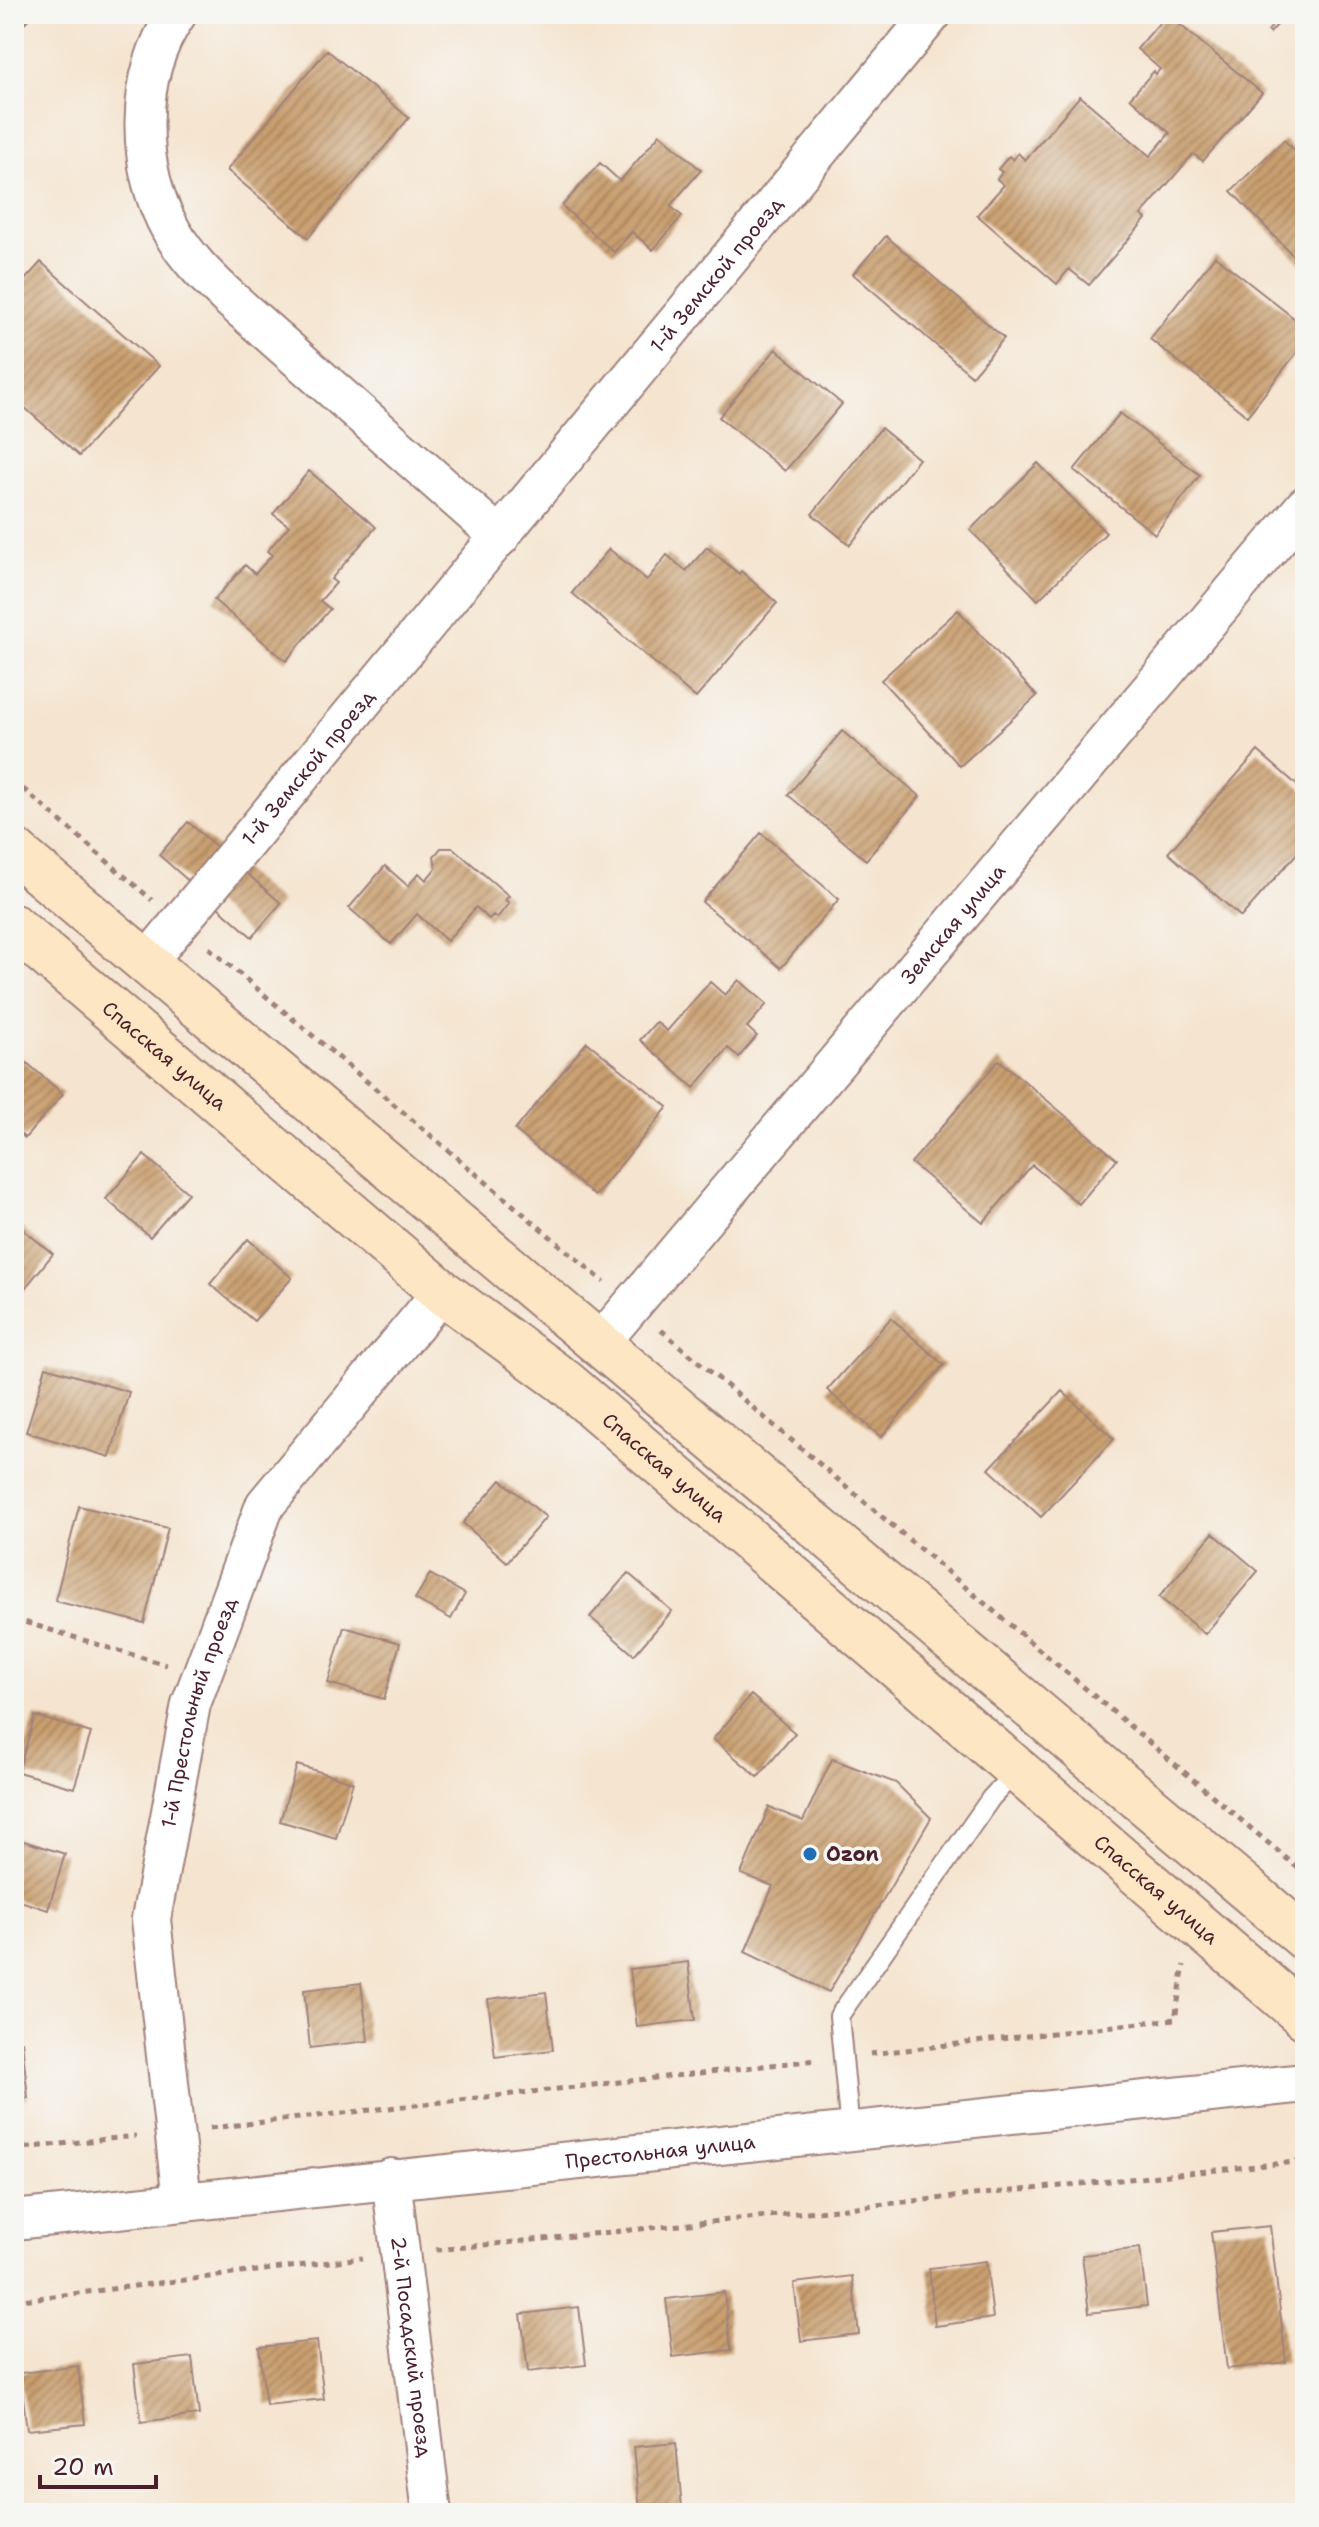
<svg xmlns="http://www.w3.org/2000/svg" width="1319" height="2527" font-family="'Shantell Sans',sans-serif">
	<defs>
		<pattern id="building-hatch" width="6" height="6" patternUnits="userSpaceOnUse" patternTransform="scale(2)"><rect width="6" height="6" fill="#c99f6f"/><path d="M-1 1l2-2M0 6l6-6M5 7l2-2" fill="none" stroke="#a5815b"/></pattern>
	</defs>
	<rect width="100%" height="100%" fill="#f6f6f2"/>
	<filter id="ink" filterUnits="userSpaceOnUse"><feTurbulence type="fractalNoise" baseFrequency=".0125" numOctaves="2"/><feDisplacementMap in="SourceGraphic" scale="16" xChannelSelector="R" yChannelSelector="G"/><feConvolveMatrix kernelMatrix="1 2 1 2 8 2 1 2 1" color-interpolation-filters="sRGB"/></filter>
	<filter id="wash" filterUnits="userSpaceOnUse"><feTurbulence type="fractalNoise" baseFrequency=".006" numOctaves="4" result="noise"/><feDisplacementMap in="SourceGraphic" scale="32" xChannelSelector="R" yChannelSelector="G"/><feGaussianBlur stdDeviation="1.8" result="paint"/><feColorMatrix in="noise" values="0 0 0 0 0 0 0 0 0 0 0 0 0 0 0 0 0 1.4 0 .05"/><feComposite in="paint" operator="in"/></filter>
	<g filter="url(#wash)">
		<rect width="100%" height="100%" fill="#f5e4cf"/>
		<g id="blocks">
			<path fill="url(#building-hatch)" d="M14,14H33L14,34Z
				M1167,14L1262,93L1203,161L1193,154L1141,215L1146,219L1089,285L1069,269L1057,284L977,215L1004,185L997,179L1002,172L998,169L1009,156L1013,160L1018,153L1025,160L1080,96L1150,156L1170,133L1130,98L1154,71L1156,74L1160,69L1137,49Z
				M1258,14H1287L1270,33L1268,31L1272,26Z
				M327,50L409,118L308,238L227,170Z
				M660,134L701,170L670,206L682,216L653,250L632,232L614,252L562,206L600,163L620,181Z
				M1284,140L1305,161V268L1231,191Z
				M886,236L1004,338L972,376L853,274Z
				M1215,256L1305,327V342L1247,416L1150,339Z
				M41,262L159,366L79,456L14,398V292Z
				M776,349L842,404L785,471L719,417Z
				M1120,413L1200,475L1155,534L1074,470Z
				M881,428L919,459L850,545L812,514Z
				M1038,463L1106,533L1038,600L970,530Z
				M309,471L376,527L331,579L336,583L320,601L330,609L286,661L214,600L245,565L255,574L272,555L267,551L289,526L273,514Z
				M707,547L739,574L741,571L777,603L696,698L572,593L609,549L647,580L667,555L686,571Z
				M958,610L1037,696L960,766L881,680Z
				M842,731L920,796L866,860L788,795Z
				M1258,751L1305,792V858L1298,852L1241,917L1168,853Z
				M188,822L281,903L252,937L159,855Z
				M761,833L839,899L781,968L702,902Z
				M441,848H453L509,896L505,900L509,903L497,918L493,915L489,919L476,907L447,941L417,914L391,944L349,908L385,866L408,886L419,873L426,880L436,868L434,856Z
				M739,980L767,1004L747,1027L757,1036L739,1057L728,1048L694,1088L640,1040L656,1022L667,1031L710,982L725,995Z
				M587,1042L668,1107L595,1196L515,1130Z
				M19,1056L63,1094L25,1138L14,1129V1062Z
				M999,1060L1117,1159L1079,1204L1032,1165L983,1223L911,1163Z
				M144,1155L188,1193L150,1237L106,1199Z
				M14,1222L53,1254L21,1293L14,1287Z
				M248,1239L292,1278L254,1321L210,1284Z
				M891,1318L944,1365L881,1437L827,1390Z
				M46,1367L129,1392L110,1457L26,1432Z
				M1062,1391L1114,1439L1041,1517L989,1469Z
				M501,1480L546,1517L507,1562L463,1523Z
				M79,1506L168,1528L144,1623L55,1601Z
				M1213,1533L1258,1571L1205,1634L1159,1597Z
				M628,1573L672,1611L634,1655L590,1617Z
				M430,1574L465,1594L451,1619L415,1599Z
				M344,1627L400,1643L384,1699L328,1683Z
				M751,1695L795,1733L758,1777L713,1739Z
				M35,1716L91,1733L74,1788L18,1772Z
				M832,1759L896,1783L931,1818L829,1992L745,1952L773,1886L741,1874L769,1807L803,1821Z
				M297,1765L353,1782L336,1838L280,1821Z
				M14,1838L65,1854L48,1910L14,1899Z
				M688,1962L695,2020L637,2027L630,1969Z
				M361,1983L368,2041L310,2048L304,1990Z
				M546,1992L553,2050L495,2057L488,1999Z
				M22,2041L28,2098L14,2100V2042Z
				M1270,2226L1286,2362L1227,2369L1211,2232Z
				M1140,2248L1147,2306L1089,2313L1082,2255Z
				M986,2261L993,2318L935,2326L929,2268Z
				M852,2276L859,2334L801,2341L794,2283Z
				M724,2292L731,2350L673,2357L666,2299Z
				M579,2307L586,2365L528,2372L521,2314Z
				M317,2341L324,2399L266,2405L259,2347Z
				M192,2357L199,2415L141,2422L134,2364Z
				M78,2366L85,2424L27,2430L20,2373Z
				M676,2443L682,2508L640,2511L634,2447Z"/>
		</g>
	</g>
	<g filter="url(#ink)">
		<use href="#blocks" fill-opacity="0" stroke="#a0827d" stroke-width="2"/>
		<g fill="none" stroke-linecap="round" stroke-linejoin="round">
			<g stroke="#a0827d" stroke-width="22">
				<path id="lane" d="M850,2131L839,2016L991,1798L1017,1770"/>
			</g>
			<g stroke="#a0827d" stroke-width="42">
				<g id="street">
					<path d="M177,14C134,76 135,167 172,232C187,258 207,277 228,297L500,537"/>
					<path id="s1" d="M146,963L932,14"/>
					<path id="s2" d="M600,1343L1305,506"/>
					<path id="s3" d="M391,2178L432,2513"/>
					<path id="s4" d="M182,2201L151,1919L191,1704L265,1505L442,1292"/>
					<path id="s5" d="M14,2220L1305,2083"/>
				</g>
			</g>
			<g stroke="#a0827d" stroke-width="48">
				<g id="secondary">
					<path d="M14,851L1305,1938"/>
					<path id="s6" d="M14,927L442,1292L565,1382L1305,2017"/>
				</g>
			</g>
			<path stroke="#a0827d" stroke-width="5" stroke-dasharray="6 6" stroke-linecap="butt" d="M14,781L152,900
				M209,948L604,1282
				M661,1330L1305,1874
				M14,1619L166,1665
				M870,2054L1175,2019L1184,1965
				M210,2128L816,2060
				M14,2149L136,2136
				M436,2250L1305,2161
				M14,2301L362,2258"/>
			<use href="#lane" stroke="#fff" stroke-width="18"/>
			<use href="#street" stroke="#fff" stroke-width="38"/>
			<use href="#secondary" stroke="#fce6c4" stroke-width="44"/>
		</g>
	</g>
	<circle fill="#1f6fb2" stroke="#f6f6f2" stroke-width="3" cx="810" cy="1854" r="8"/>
	<g text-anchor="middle" stroke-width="7" stroke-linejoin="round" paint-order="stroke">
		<g font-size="20" fill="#4a1f2b" stroke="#f6f6f2">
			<text dy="7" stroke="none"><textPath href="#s1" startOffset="894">1-й Земской проезд</textPath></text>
			<text dy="7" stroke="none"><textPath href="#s1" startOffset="254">1-й Земской проезд</textPath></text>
			<text dy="7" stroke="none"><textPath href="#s2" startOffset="548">Земская улица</textPath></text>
			<text dy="7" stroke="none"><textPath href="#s6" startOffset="198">Спасская улица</textPath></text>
			<text dy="7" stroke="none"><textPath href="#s6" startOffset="846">Спасская улица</textPath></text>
			<text dy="7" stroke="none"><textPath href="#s4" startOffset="496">1-й Престольный проезд</textPath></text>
			<text dy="7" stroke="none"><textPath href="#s6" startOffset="1494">Спасская улица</textPath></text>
			<text dy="7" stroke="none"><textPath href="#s5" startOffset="650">Престольная улица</textPath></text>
			<text dy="7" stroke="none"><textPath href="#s3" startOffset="170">2-й Посадский проезд</textPath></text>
		</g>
		<g font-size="20" font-weight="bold" fill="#4a1f2b" stroke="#f6f6f2" text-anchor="start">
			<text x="826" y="1861">Ozon</text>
		</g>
	</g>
	<rect width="1319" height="2527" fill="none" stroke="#f6f6f2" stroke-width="48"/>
	<path d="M40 2475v12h116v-12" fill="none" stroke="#4a1f2b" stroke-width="4"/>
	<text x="52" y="2475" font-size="24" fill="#4a1f2b" stroke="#f6f6f2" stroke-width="6" paint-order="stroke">20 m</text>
</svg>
